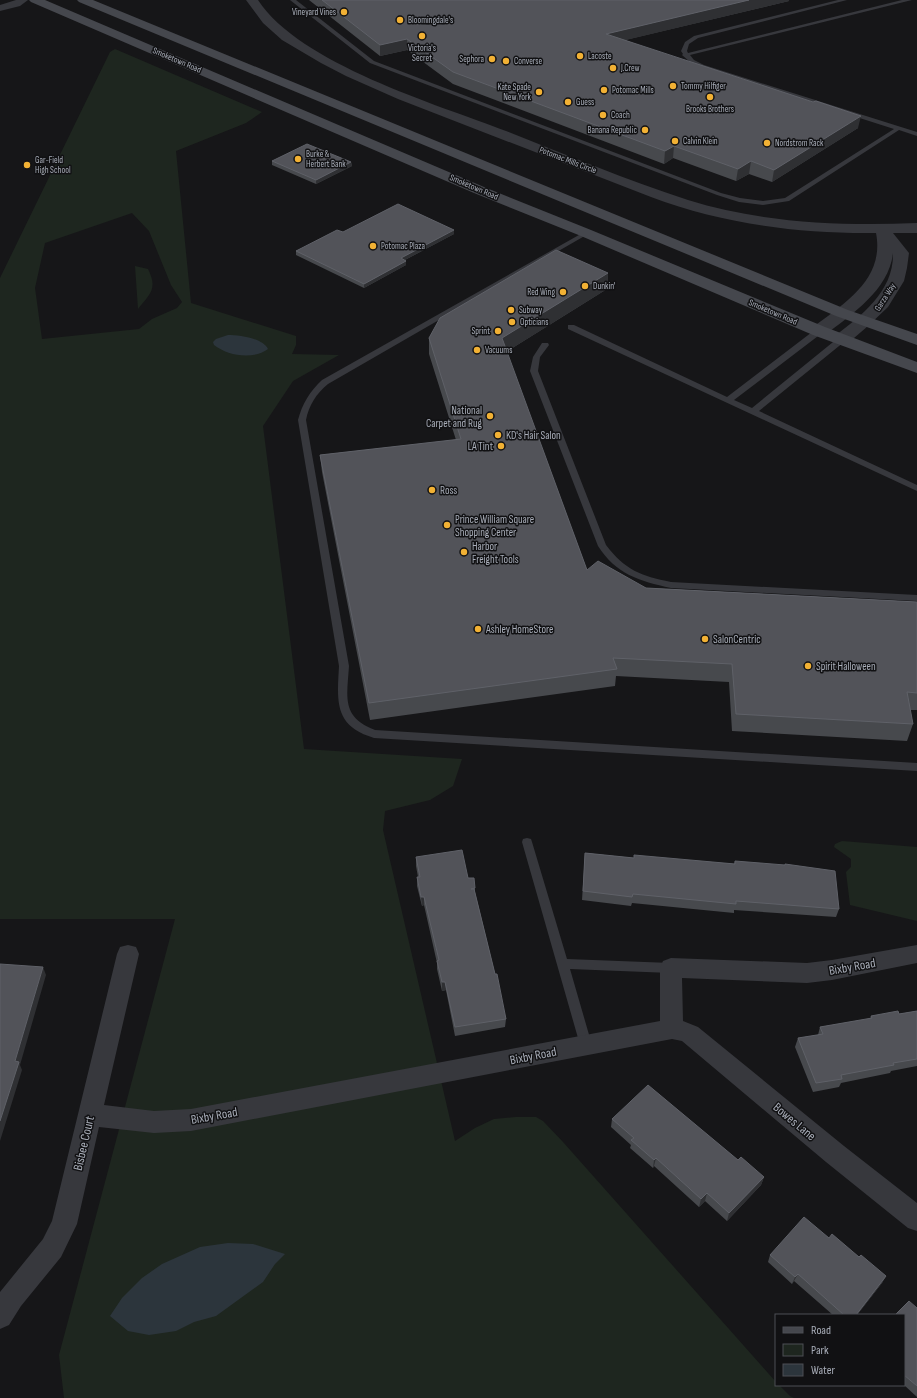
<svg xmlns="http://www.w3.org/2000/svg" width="917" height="1398" font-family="'Sofia Sans Condensed',sans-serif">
	<rect width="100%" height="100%" fill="#161618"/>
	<path fill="#1e261f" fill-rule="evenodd" d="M115,49L262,112L246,123L176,151L191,303L296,336V345L292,354L339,355L293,381L263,426L304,749L462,759L453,786L430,800L385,811L383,830L455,1141L475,1128L494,1119L516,1117H536L543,1121L563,1142L776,1382V1385H779L790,1396L794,1398H64L59,1355L175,919H0V278L110,52ZM132,213L149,231L171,285L182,302L177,308L152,319L139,329L42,339L35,288L45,243Z
		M135,266L148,269C158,289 150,294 138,309Z
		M842,841L917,847V921L850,905L846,872L851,867V859L834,847L835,844Z"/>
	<path fill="#2c353c" d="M228,335C239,335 263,338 268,349C253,360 228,356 214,345L213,342L216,339Z
		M228,1243L253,1244L285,1254L275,1264L263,1282L216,1316L194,1322L176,1331L149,1335L128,1331L110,1316L122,1298L142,1278L162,1264L200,1247Z"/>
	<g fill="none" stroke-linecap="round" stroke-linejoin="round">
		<path fill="#37383d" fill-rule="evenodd" d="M290,0H296L374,61L721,193L740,198L763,201L785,198L894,129L700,67L690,62L682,55L683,54L681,51L685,42L694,36L838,0H847L698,38L689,44L687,51L688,53L902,0H912L690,55L694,60L704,65L901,127L917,132V136L899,130L789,201L763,205L739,202L717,195L370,63Z
			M586,231L588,232V234L328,384C316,394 309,405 306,420L349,666C347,697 341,717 375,730L917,763V771L374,738C334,726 337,702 339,666L298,420C302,404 310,391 322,380Z
			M568,325H574L727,397L816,329H822V333L734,400L752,408L838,338H844V342L759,411L917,485V491L568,329Z
			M542,343H548L549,345L540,357L538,371L606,545C625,570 641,576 671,582L917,595V601L671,588C639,581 616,574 598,546L530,371L533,357Z
			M527,838L531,839L532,842L567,959L671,963L675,964L677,968L675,972L671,973L570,969L592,1045L590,1049L586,1050L582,1049L580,1045L522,842L523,839Z"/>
		<path fill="#37383d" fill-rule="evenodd" d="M16,0H28L20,6L0,11V5Z
			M128,945L136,947L139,954L104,1105L154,1111L191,1109L660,1021V968L663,961L671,958L807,963L832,960L917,945V963L832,980L807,983L682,978L683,1021L698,1027L844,1146L917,1203V1231L908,1228L826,1162L682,1041L672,1039L191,1131L154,1133L99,1127L77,1224L61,1257L21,1306L9,1325L0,1329V1292L43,1239L52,1221L117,954L120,947Z"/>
		<path fill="#37383d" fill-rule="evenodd" d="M246,0H258C300,64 436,104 506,131C567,155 626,180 688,200C762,223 840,226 917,223V233H893L909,253L907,268L904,281L888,307L868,326L847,344L841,345L835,344L833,340L835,336C862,315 894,291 893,253C889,290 852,314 825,335L819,336L813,335L811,331L813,327C845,303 885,279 876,233C800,234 723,224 651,197L398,99L346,76L321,63L282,40L263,23Z"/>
		<path fill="#45474d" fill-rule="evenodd" d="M29,0H45L484,187L591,230L825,327L917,362V373L813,335L581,236L474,193L31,2Z
			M77,0H93L848,310L917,334V345L836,316L79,2Z"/>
	</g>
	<path fill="#47494d" d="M309,0H789V1L625,40L858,128L772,182L749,174L736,181L673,158L664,164L453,84L407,50L380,56Z
		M272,161L351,162L352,166L316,184L272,165Z
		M343,232L454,234L405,260L406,261V265L364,288L296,255V251Z
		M608,273L607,289L506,352L587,570L646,588L917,602V710H910L913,724L907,741L732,731L729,682L616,676L615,686L370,720L322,472L320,455L456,440L429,354V338Z
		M585,853L634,858L734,864L735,861L839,909L836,917L734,910V913L632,903L631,906L582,900Z
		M416,857L468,878L475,888V892L506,1019L505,1027L455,1036L446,990L442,991L437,969V963L424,905L422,906L417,886V877H418L416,866Z
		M917,1011V1066L891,1071L890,1073L841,1083L839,1087L813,1092L795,1047L798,1038L818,1035L820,1027L870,1019L871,1016L899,1014Z
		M612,1119L738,1160L764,1177L761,1185L727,1221L705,1201L699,1207L654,1166L653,1168L630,1148L631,1145L611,1127Z
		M829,1238L859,1257L886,1276L882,1283L857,1315H833L794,1281L792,1284L768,1262L770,1255Z
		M917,1308V1397L904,1385V1315Z"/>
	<path fill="#2f3033" d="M749,0H789V1L605,45L606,34Z
		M407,39V50L380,56V45Z
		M861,116L858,128L772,182L774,170Z
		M674,146L673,158L664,164L665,151Z
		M751,161L749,174L736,181L738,169Z
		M351,162L352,166L316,184V180Z
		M454,230V234L401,262V258Z
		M406,261V265L364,288V284Z
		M608,273L607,289L501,355L502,338Z
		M421,897H424V905L422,906Z
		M43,967L46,975L20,1065L22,1070L0,1141V1121L15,1061Z
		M442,982H445L446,990L442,991Z
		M656,1158L654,1166L653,1168L654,1160Z
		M764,1177L761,1185L727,1221L729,1213Z
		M707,1193L705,1201L699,1207L701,1199Z
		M798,1274L794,1281L792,1284L795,1277Z
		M886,1276L882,1283L857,1315H856Z"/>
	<path fill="#525359" stroke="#5f6168" d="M322,0H749L606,34L813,102L816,101L861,116L774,170L751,161L738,169L674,146L665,151L453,72L407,39L380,45Z
		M307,144L351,162L316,180L272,161Z
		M398,204L454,230L401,258L406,261L364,284L296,251L337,230L343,232Z
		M556,250L608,273L502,338L587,570L598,561L646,588L917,602V693L907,692L913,724L736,714L732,664L613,658L617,669L369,703L320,455L461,439L429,338L440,318Z
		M462,850L468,878H474L475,888L471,889H474L495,974H497L506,1019L455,1027L445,982H442L437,961L439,960L424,897H421L417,877H420L416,857Z
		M585,853L634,858V855L735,864V861L785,865V864L835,871L839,909L736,901V904L633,894L632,897L583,891Z
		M0,964L43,967L15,1061L19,1062L0,1121Z
		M898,1011L899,1014L917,1011V1059L893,1063L894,1065L841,1075L842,1079L816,1083L798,1038L823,1034L820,1027L872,1018L871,1016Z
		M648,1085L738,1160L741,1157L764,1177L729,1213L707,1193L701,1199L656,1158L654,1160L631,1140L634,1138L612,1119Z
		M804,1217L829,1238L832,1234L859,1257L861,1255L886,1276L856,1315H844L798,1274L795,1277L770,1255Z
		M909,1301L917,1308V1386L904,1375V1315H895Z"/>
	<g fill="#f2b134" stroke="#111113" stroke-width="1.5">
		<circle cx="344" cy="12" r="4"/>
		<circle cx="400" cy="20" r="4"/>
		<circle cx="422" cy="36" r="4"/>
		<circle cx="580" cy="56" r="4"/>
		<circle cx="492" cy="59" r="4"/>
		<circle cx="506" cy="61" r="4"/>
		<circle cx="613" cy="68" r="4"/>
		<circle cx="673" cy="86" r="4"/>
		<circle cx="604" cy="90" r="4"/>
		<circle cx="539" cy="92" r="4"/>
		<circle cx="710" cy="97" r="4"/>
		<circle cx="568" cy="102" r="4"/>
		<circle cx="603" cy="115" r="4"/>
		<circle cx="645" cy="130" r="4"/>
		<circle cx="675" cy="141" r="4"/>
		<circle cx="767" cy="143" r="4"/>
		<circle cx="298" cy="159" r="4"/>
		<circle cx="27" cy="165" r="4"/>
		<circle cx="373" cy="246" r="4"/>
		<circle cx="585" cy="286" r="4"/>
		<circle cx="563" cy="292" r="4"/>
		<circle cx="511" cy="310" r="4"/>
		<circle cx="512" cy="322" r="4"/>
		<circle cx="498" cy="331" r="4"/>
		<circle cx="477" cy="350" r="4"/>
		<circle cx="490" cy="416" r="4"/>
		<circle cx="498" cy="435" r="4"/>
		<circle cx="501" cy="446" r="4"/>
		<circle cx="432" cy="490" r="4"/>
		<circle cx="447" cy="525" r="4"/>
		<circle cx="464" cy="552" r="4"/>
		<circle cx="478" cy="629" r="4"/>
		<circle cx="705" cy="639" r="4"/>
		<circle cx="808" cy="666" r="4"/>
	</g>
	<g text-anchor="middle" stroke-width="3" stroke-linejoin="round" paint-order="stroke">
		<g font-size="9" fill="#a8adb8" stroke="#111113" text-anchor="start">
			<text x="336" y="15" text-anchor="end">Vineyard Vines</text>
			<text x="408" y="23">Bloomingdale's</text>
			<text x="422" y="51" text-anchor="middle">Victoria's<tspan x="422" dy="10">Secret</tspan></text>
			<text x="588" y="59">Lacoste</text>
			<text x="484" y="62" text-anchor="end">Sephora</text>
			<text x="514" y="64">Converse</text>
			<text x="621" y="71">J.Crew</text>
			<text x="681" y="89">Tommy Hilfiger</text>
			<text x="531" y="90" text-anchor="end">Kate Spade<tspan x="531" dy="10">New York</tspan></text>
			<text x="612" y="93">Potomac Mills</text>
			<text x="576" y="105">Guess</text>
			<text x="710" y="112" text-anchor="middle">Brooks Brothers</text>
			<text x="611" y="118">Coach</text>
			<text x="637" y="133" text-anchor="end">Banana Republic</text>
			<text x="683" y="144">Calvin Klein</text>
			<text x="775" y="146">Nordstrom Rack</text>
			<text x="306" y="157">Burke &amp;<tspan x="306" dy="10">Herbert Bank</tspan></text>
			<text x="35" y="163">Gar-Field<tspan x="35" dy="10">High School</tspan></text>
			<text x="381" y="249">Potomac Plaza</text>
			<text x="593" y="289">Dunkin'</text>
			<text x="555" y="295" text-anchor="end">Red Wing</text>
			<text x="519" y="313">Subway</text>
			<text x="520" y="325">Opticians</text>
			<text x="490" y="334" text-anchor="end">Sprint</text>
			<text x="485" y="353">Vacuums</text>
		</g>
		<g font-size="9" fill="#a8adb8" stroke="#111113">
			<text transform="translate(177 60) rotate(23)" y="3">Smoketown Road</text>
			<text transform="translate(568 160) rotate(21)" y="3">Potomac Mills Circle</text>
			<text transform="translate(474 187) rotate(23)" y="3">Smoketown Road</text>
			<text transform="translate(885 297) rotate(-57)" y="3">Garza Way</text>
			<text transform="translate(773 312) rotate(23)" y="3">Smoketown Road</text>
		</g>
		<g font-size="11" fill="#a8adb8" stroke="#111113" text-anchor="start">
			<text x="482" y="414" text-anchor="end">National<tspan x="482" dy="13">Carpet and Rug</tspan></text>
			<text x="506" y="439">KD's Hair Salon</text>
			<text x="493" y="450" text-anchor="end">LA Tint</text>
			<text x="440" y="494">Ross</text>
			<text x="455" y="523">Prince William Square<tspan x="455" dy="13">Shopping Center</tspan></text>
			<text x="472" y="550">Harbor<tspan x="472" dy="13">Freight Tools</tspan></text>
			<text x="486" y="633">Ashley HomeStore</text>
			<text x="713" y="643">SalonCentric</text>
			<text x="816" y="670">Spirit Halloween</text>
		</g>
		<g font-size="13" fill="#a8adb8" stroke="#111113">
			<text transform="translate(852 966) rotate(-10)" y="5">Bixby Road</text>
			<text transform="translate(533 1055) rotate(-11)" y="5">Bixby Road</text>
			<text transform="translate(214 1115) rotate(-10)" y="5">Bixby Road</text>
			<text transform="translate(795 1121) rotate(40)" y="5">Bowes Lane</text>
			<text transform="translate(83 1143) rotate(-77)" y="5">Bisbee Court</text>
		</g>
	</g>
	<rect x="775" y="1314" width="130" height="72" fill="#111113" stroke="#4d4f55"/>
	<rect x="783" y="1327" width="20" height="6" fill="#45474d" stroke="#4d4f55"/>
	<text x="811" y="1334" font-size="12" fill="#a8adb8">Road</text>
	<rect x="783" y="1344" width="20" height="12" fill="#1e261f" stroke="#4d4f55"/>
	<text x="811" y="1354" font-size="12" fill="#a8adb8">Park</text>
	<rect x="783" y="1364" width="20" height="12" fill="#2c353c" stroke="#4d4f55"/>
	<text x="811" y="1374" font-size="12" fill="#a8adb8">Water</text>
</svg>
